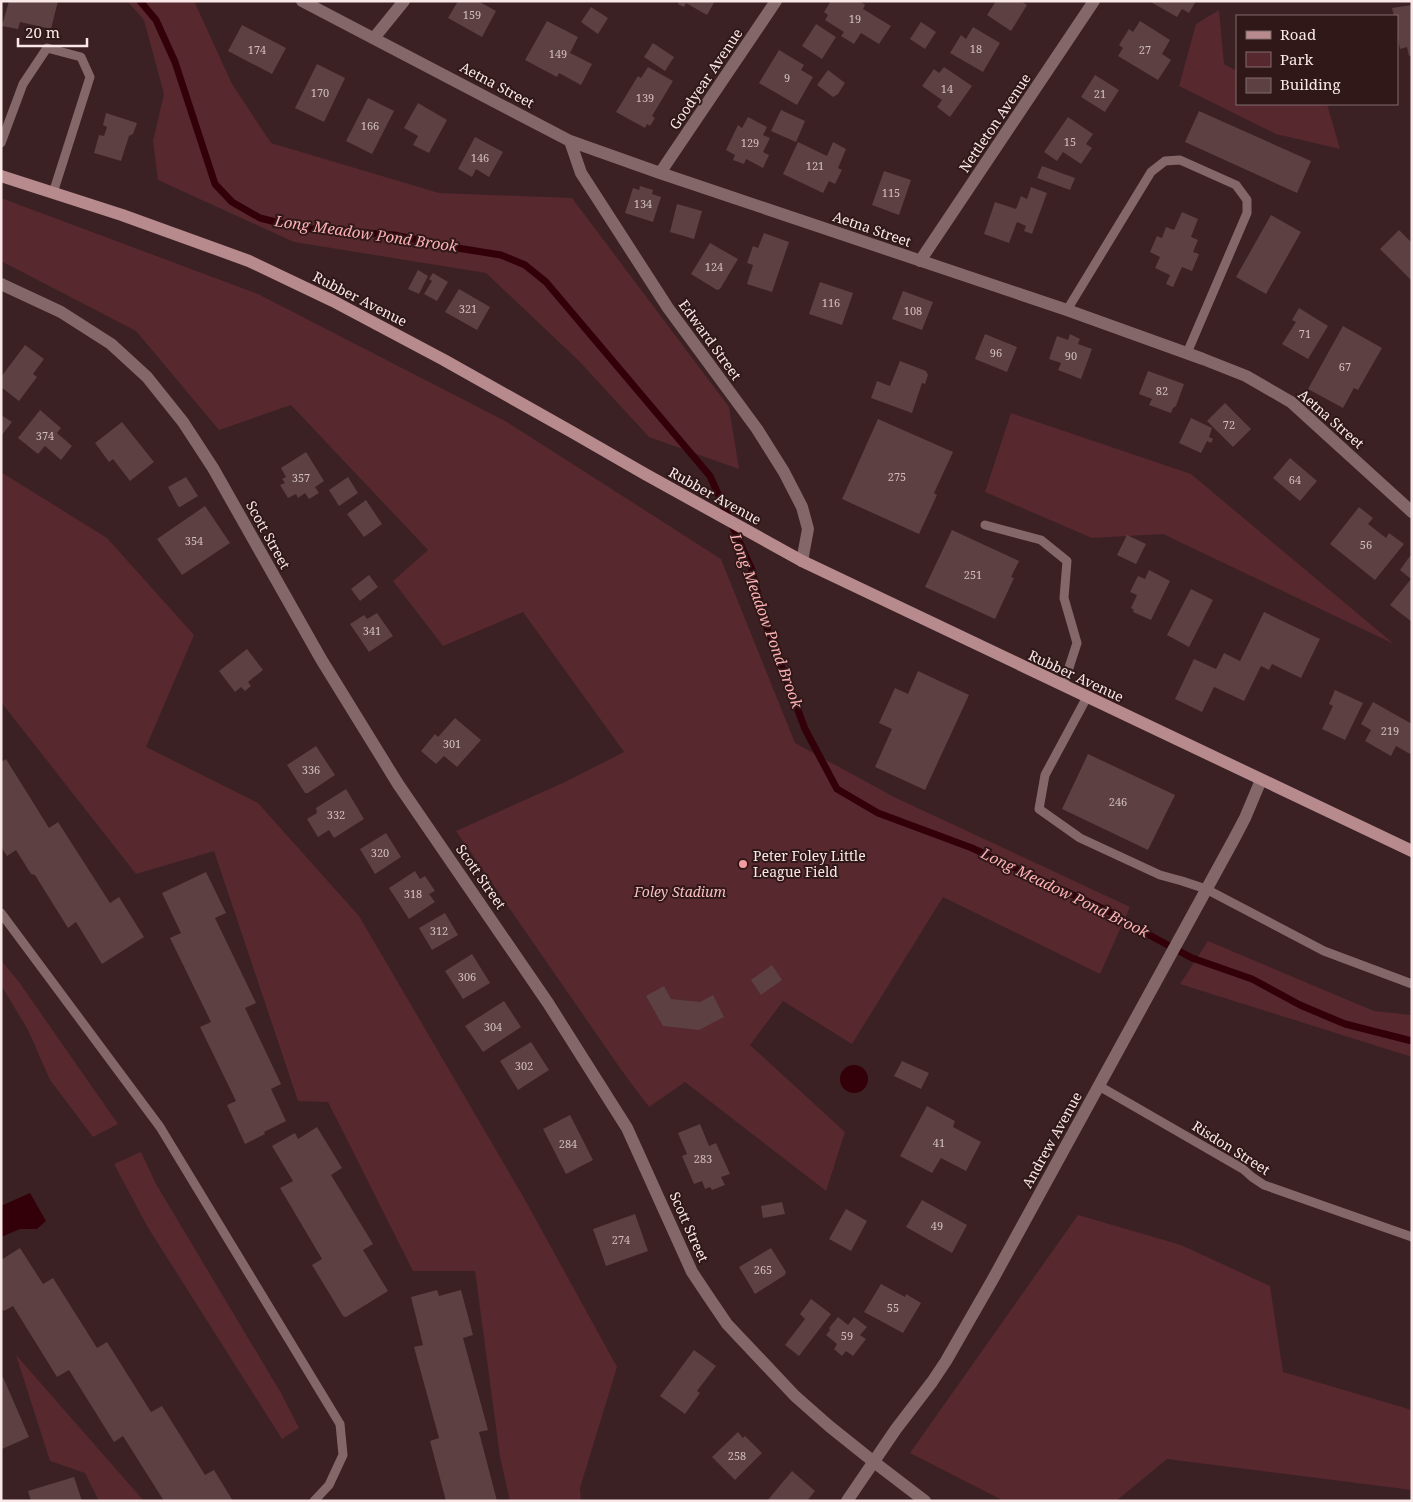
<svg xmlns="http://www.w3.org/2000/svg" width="1413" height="1502" font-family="'Noto Serif',serif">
	<rect width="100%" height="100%" fill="#3b2123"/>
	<path fill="#57282d" d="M127,1H194L232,84L271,143L439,193L572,198L729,407L739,469L649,437L579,361L486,273L294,242L158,180L153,141L164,94L144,20Z
		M1219,10L1224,64L1237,71V104H1327L1340,149L1276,134L1179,86L1196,24Z
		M1,198L258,294L507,422L721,559L795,743L894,797L1130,907L1100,974L943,897L852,1044L783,1001L750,1045L845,1132L826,1191L685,1082L649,1107L622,1071L456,831L565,782L624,752L523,612L443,646L393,581L428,550L291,405L219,430L136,331L1,261Z
		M1011,413L1191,474L1394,644L1163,534L1092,538L985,492Z
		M1,472L107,538L194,635L146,747L258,803L359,916L524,1198L617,1367L580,1488L581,1501H510L500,1457L475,1271H413L328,1102L298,1101L214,851L136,874L1,702Z
		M1208,941L1374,1011L1412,1015V1057L1180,984Z
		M1,960L19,982L118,1124L93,1137L50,1080L28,1030L1,985Z
		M141,1152L156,1184L281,1393L299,1428L282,1439L147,1226L114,1164Z
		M1078,1215L1181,1245L1270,1286L1283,1372L1412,1410V1490L1167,1459L1116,1501H1004L910,1453Z
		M16,1355L144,1501H99L85,1473L50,1461Z"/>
	<path fill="#33000a" d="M840 1079a14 14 0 1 1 28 0a14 14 0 1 1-28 0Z
		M30,1193L46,1221L37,1229H20L1,1237V1206Z"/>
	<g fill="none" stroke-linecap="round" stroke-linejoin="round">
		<path stroke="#33000a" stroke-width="7" d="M140,1L156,20L175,62L215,184L232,202L260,218L299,228L394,235L451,247L501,255L525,265L546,282L710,476L752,570L764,620L805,729L837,789L878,813L972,848L1110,912L1153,937L1192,958L1252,979L1300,1005L1345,1024L1412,1041"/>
	</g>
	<path fill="#5c4042" d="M9,1H58L51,29L20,22L18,29L2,26Z
		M458,1H478L496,11L482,37L448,18Z
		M679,1H715L707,15L686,3L684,7L678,4Z
		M831,1H860L865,5L863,9L891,26L879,44L861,33L854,44L841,36L844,32L825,20L828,15L824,12Z
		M996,1H1021L1027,5L1011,31L987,15Z
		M1149,1H1196L1189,13L1182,9L1177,17Z
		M1412,5V55L1409,56L1407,47L1400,49L1397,33V16H1394L1392,8Z
		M591,7L608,18L598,34L581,22Z
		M547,21L578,37L570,53L592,64L581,85L559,73L557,77L525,60Z
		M1140,21L1170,40L1162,54L1171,60L1158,80L1118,56L1123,48L1119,45L1129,29L1133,32Z
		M921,22L936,32L925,49L910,39Z
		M816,24L836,37L822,59L802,46Z
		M242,25L286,48L272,74L228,51Z
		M973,27L1000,43L983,72L950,53L961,35L966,39Z
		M653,43L674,57L665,71L644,57Z
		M779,50L804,65L801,70L813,77L797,105L759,83Z
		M317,64L345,78L324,122L295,108Z
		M648,67L673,81L652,116L655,118L650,126L647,124L645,128L616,112L638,76L641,78Z
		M944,67L972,86L950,117L937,107L942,100L922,86L934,69L939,73Z
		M828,70L845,83L838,94L833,97L817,85Z
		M1095,75L1119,90L1105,112L1081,97Z
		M368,98L394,111L372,154L346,141Z
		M418,103L447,120L429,153L413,145L418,136L404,128Z
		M781,110L805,121L796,142L771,131Z
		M1199,111L1311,161L1297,193L1185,142Z
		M106,113L137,123L133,134L129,136L121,161L94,153L99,135L104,136L107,127L103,125Z
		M748,117L767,127L763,135L770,138L763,152L769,155L763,168L746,159L744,164L733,160L735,155L726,150L738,125L742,128Z
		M1068,117L1093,134L1086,144L1092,148L1081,164L1063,152L1057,161L1044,152Z
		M475,137L503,152L489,177L476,169L472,177L458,169Z
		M798,142L827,156L833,142L846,149L838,168L842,170L835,184L829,181L823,193L783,174Z
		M1042,166L1075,178L1070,190L1037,178Z
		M884,171L911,180L899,215L872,205Z
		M640,186L653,190L652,194L661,197L653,222L625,213L633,188L639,190Z
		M1031,187L1047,193L1032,234L1024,231L1026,226L1017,222L1009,243L984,234L995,202L1016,209L1021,196L1027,199Z
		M677,204L702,211L694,239L670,232Z
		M1182,212L1198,219L1191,237L1198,240L1193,252L1199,254L1192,271L1182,267L1173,287L1166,284L1170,275L1155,268L1160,257L1150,252L1157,236L1162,238L1166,227L1174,230Z
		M1271,215L1301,232L1266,294L1236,277Z
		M1399,230L1412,243V281L1380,249Z
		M764,233L789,242L772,292L747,284L753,265L747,263L753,246L758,248Z
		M710,243L738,259L720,289L717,290L691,274Z
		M418,270L428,276L419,294L408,289Z
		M433,273L448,282L437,301L424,294L432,281L429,279Z
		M820,282L853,293L842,325L809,314Z
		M459,289L490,307L477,330L445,312Z
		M903,291L933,302L922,330L892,319Z
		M1299,308L1328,326L1308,359L1282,344L1296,322L1292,320Z
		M1343,326L1382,348L1358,390L1354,388L1343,408L1308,389Z
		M985,334L1017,347L1007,372L975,359Z
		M1070,334L1080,339L1078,344L1092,349L1081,379L1058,370L1061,363L1049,359L1057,336L1068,340Z
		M25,345L44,359L33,374L37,377L19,401L1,387V377Z
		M900,361L926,371L928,375L925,384L922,383L912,413L871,398L877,381L890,386Z
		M1148,371L1184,384L1176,406L1173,408L1171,413L1149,405L1152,399L1139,394Z
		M1225,403L1251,429L1233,447L1207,421Z
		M40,410L61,428L57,433L72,446L61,460L45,446L38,454L18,438Z
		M1,415L12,422L1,436Z
		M1191,418L1212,428L1209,437L1213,439L1211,443L1207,441L1201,453L1179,443Z
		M878,419L953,452L934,493L937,495L919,534L842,499Z
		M122,422L154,462L130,481L113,459L109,462L95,443Z
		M306,452L324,481L315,487L319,493L309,499L305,493L298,498L296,494L288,498L280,485L285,483L282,479L286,477L281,468Z
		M1290,458L1317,481L1300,501L1273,478Z
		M186,477L198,496L180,507L178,506L168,487Z
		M348,477L358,493L339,506L329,490Z
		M366,500L382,524L364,537L347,514Z
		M205,506L230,543L182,575L157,539Z
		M1359,507L1373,518L1368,524L1386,538L1389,533L1404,544L1375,580L1330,544Z
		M952,530L1019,561L1011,577L1014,578L995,619L925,587Z
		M1127,535L1146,544L1136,564L1117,555Z
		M1410,556L1412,557V622L1390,605L1411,579L1400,570Z
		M1149,570L1170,581L1151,620L1133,612L1134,610L1131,608L1137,595L1130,592L1138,576L1145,579Z
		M369,575L378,587L360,601L351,589Z
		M1191,589L1213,600L1189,647L1167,635Z
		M1264,612L1320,639L1301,678L1272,664L1269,670L1261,666L1244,701L1214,687L1202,712L1175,699L1194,659L1216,669L1224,653L1240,661Z
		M377,613L393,636L369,652L350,624L364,615L367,619Z
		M247,649L263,670L248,682L251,686L245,691L241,687L235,692L219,671Z
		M918,671L969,695L925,790L875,767L892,729L879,723L895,688L908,694Z
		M1335,690L1363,703L1345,740L1322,729L1333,706L1329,704Z
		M1373,702L1412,724V750L1410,754L1396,746L1391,756L1365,741L1371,730L1361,724Z
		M455,718L481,740L457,767L444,756L436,764L421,751L435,734L438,737Z
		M316,746L335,775L308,793H305L287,765Z
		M1088,754L1175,795L1148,850L1062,809Z
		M6,759L49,828L58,822L110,903L119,897L144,937L102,964L76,922L68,928L35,875L31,874L16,850L7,856L1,847V762Z
		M346,789L364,819L334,838L329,830L318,837L307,819L317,813L316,808Z
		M386,833L401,857L375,874L360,849Z
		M415,871L420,879L425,876L435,891L429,894L435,902L409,919L389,888Z
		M206,872L226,913L215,918L256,1003L245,1008L281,1084L271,1089L286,1121L264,1132L265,1134L245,1144L227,1105L236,1101L200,1027L211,1022L170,938L181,933L162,893Z
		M445,913L458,935L432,950L419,928Z
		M472,954L490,983L463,999L445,971Z
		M772,965L782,980L761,995L751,980Z
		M664,986L671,999L700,1002L713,995L724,1017L699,1030L663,1026L646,996Z
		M504,1001L521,1027L483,1052L465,1026Z
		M531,1042L549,1070L518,1090L500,1061Z
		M902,1061L929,1073L921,1089L894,1076Z
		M927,1106L955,1121L953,1127L981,1142L966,1171L941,1158L932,1173L900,1156Z
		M570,1115L593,1160L566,1174L543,1129Z
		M700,1124L709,1146L716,1143L730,1174L721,1177L725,1185L712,1190L710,1187L705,1189L702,1181L694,1184L682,1156L687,1154L678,1133Z
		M317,1127L342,1168L331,1175L373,1244L363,1250L388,1291L346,1317L343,1316L312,1265L322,1259L280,1188L293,1181L272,1146L295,1133L298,1139Z
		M922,1200L967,1225L952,1253L906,1227Z
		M782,1202L785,1214L763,1218L761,1206Z
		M846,1209L867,1221L851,1251L829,1239Z
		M635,1214L648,1251L606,1266L593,1229Z
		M20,1248L43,1284L53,1278L97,1348L107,1342L151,1412L162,1406L205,1475L214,1470L233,1501H164L123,1436L114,1442L69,1370L57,1377L13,1306L4,1311L1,1308V1260Z
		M771,1248L786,1272L785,1275L755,1294L739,1267Z
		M881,1284L905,1297L906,1294L921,1303L903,1333L864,1312Z
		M437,1290L439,1296L461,1290L473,1335L463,1338L488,1430L479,1432L497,1501H446L430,1441L439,1438L414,1347L423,1345L411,1297Z
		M811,1299L831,1314L799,1356L785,1345L805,1319L800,1314Z
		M838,1317L848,1325L854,1317L867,1327L860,1335L866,1339L853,1356L846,1351L842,1356L834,1349L837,1344L826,1335L830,1330L829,1328Z
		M694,1350L716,1366L697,1391L700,1393L685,1414L660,1396Z
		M1,1377H3L29,1437L2,1449Z
		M738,1432L743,1438L745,1436L762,1453L735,1480L712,1457Z
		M792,1471L815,1491L807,1501H767Z
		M74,1477L82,1501H31L28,1491Z"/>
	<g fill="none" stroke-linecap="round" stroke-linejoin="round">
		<path stroke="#846869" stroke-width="9" d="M1,143L23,84L47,48L81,57L90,77L53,193
			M1067,310L1151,172L1165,161L1180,160L1236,185L1247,200V213L1187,353
			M985,525L1041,540L1067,561L1064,598L1077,643L1063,686
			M1087,697L1045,775L1039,809L1080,838L1160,875L1182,881L1206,889L1324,951L1412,984
			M1,913L160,1127L340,1424L343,1455L329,1485L314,1501
			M1099,1086L1243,1169L1252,1177L1264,1185L1412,1237"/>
		<path stroke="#846869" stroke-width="12" d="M302,1L570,141L660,173L1067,310L1203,359L1246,376L1291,402L1412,512
			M374,38L404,1
			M570,141L581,173L668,308L757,429L784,472L802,507L808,529L802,561
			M660,173L776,1
			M920,261L1094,1
			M1,284L61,312L111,344L147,377L183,422L213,468L321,659L398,784L548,1003L627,1128L692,1272L708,1296L727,1324L795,1396L829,1426L874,1462L925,1501
			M847,1501L896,1429L932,1382L946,1361L993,1279L1234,839L1245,818L1261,780"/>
		<path stroke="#b78a8d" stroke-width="12" d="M1,176L122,215L249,261L333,301L444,360L572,432L645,474L802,561L1412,851"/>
	</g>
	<circle fill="#f49aa1" stroke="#301819" stroke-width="2" cx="743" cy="864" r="5"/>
	<g text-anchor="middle" stroke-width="4" stroke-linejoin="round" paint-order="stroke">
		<g font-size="11" fill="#d2bebe">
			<text x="472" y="19">159</text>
			<text x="855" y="23">19</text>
			<text x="976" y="53">18</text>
			<text x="257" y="54">174</text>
			<text x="1145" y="54">27</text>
			<text x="558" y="58">149</text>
			<text x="787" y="82">9</text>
			<text x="947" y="93">14</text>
			<text x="320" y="97">170</text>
			<text x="1100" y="98">21</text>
			<text x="645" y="102">139</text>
			<text x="370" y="130">166</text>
			<text x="1070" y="146">15</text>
			<text x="750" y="147">129</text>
			<text x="480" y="162">146</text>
			<text x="815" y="170">121</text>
			<text x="891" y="197">115</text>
			<text x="643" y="208">134</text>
			<text x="714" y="271">124</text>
			<text x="831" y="307">116</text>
			<text x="468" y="313">321</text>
			<text x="913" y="315">108</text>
			<text x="1305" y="338">71</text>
			<text x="996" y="357">96</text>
			<text x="1071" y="360">90</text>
			<text x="1345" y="371">67</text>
			<text x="1162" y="395">82</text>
			<text x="1229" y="429">72</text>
			<text x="45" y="440">374</text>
			<text x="897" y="481">275</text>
			<text x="301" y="482">357</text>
			<text x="1295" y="484">64</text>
			<text x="194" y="545">354</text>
			<text x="1366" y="549">56</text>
			<text x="973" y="579">251</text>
			<text x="372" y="635">341</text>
			<text x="1390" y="735">219</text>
			<text x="452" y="748">301</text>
			<text x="311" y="774">336</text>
			<text x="1118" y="806">246</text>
			<text x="336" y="819">332</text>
			<text x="380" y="857">320</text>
			<text x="413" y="898">318</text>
			<text x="439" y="935">312</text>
			<text x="467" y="981">306</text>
			<text x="493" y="1031">304</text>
			<text x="524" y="1070">302</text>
			<text x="939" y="1147">41</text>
			<text x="568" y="1148">284</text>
			<text x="703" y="1163">283</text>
			<text x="937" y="1230">49</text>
			<text x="621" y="1244">274</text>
			<text x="763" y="1274">265</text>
			<text x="893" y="1312">55</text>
			<text x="847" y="1340">59</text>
			<text x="737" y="1460">258</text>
		</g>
		<g font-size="14" fill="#fae8e8" stroke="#301819">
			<text transform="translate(706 79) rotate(-56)" y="5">Goodyear Avenue</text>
			<text transform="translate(497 85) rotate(28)" y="5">Aetna Street</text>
			<text transform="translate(995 123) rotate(-56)" y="5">Nettleton Avenue</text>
			<text transform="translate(872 229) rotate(19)" y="5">Aetna Street</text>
			<text transform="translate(360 299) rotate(27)" y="5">Rubber Avenue</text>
			<text transform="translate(710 340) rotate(54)" y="5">Edward Street</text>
			<text transform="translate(1331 419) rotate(41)" y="5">Aetna Street</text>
			<text transform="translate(715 496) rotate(29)" y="5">Rubber Avenue</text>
			<text transform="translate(268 535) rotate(61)" y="5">Scott Street</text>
			<text transform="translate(1076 676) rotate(25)" y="5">Rubber Avenue</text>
			<text transform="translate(481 877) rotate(55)" y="5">Scott Street</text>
			<text transform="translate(1052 1140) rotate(-61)" y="5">Andrew Avenue</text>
			<text transform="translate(1231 1148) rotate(32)" y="5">Risdon Street</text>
			<text transform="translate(689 1227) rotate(66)" y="5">Scott Street</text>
		</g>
		<g font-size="14" fill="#fae8e8" stroke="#301819" text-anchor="start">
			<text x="753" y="861">Peter Foley Little<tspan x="753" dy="16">League Field</tspan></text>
		</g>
		<g font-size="14" font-style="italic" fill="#f9bfc2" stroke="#301819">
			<text x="680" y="897">Foley Stadium</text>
		</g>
		<g font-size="15" font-style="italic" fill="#fdb1b5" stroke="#301819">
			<text transform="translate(366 234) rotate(8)" y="5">Long Meadow Pond Brook</text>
			<text transform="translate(766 621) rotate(70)" y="5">Long Meadow Pond Brook</text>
			<text transform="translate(1065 893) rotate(26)" y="5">Long Meadow Pond Brook</text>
		</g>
	</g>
	<rect width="1413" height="1502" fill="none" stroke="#fae8e8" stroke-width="5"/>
	<rect x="1236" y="15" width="162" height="90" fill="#301819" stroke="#816b6c"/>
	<rect x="1246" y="31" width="25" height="8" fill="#b78a8d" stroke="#816b6c"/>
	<text x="1280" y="40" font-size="15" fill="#fae8e8">Road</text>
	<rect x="1246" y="52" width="25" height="15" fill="#57282d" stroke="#816b6c"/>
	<text x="1280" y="65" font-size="15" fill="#fae8e8">Park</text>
	<rect x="1246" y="78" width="25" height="15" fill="#5c4042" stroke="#816b6c"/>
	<text x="1280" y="90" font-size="15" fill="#fae8e8">Building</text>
	<path d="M18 38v8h69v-8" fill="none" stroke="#fae8e8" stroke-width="2.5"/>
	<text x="25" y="38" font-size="15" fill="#fae8e8" stroke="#301819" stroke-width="4" paint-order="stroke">20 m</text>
</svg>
